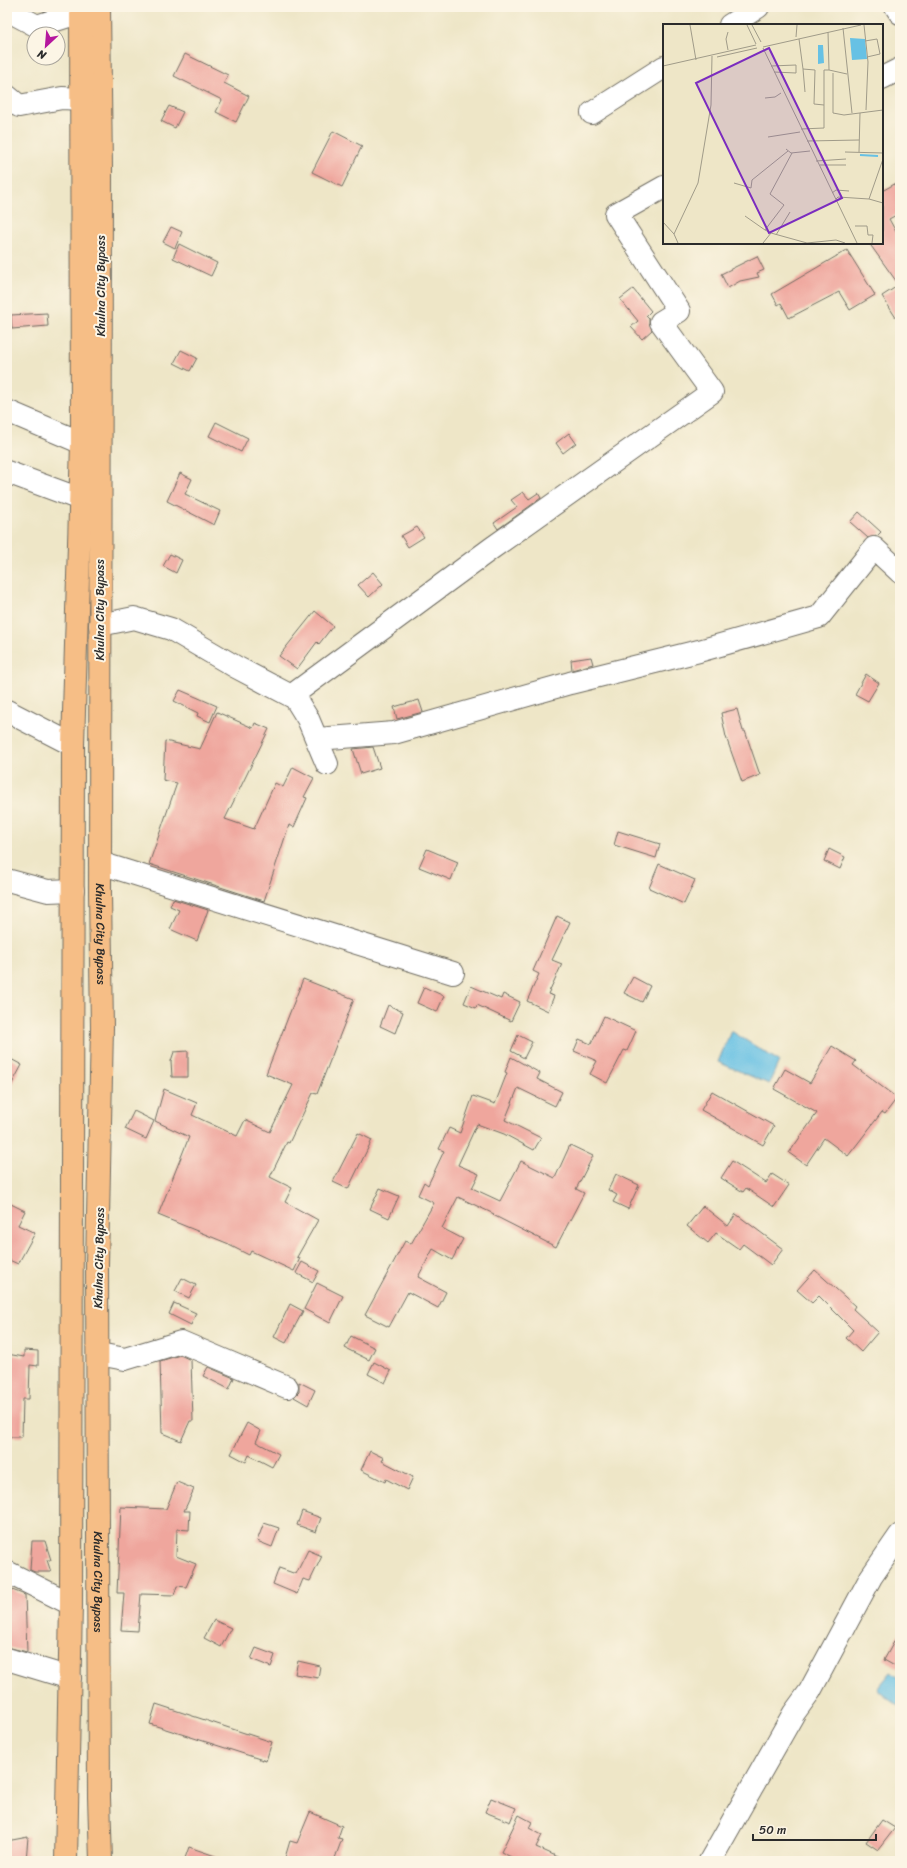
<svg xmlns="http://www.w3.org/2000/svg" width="907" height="1868" font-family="Sriracha,sans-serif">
	<rect width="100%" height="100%" fill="#fcf5e5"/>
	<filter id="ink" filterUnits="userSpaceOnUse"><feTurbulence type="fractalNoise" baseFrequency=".025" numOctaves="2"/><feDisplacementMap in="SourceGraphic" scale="8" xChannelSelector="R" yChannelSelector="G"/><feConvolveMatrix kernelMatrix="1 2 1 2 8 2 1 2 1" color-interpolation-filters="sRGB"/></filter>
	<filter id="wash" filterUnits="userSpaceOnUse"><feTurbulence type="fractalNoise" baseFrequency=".012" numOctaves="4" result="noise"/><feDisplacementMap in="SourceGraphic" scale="16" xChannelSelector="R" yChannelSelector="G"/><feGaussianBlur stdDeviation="0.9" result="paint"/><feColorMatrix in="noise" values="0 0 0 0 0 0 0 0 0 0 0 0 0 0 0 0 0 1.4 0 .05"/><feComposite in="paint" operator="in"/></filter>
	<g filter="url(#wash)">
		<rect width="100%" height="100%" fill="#eee6c7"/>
		<path fill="#67c1e4" stroke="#497688" d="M731,1031L779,1061L769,1084L718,1062Z
			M891,1672L900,1679V1707L877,1689Z"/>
		<g id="blocks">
			<path fill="#efa69d" d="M185,54L228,75L224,83L249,96L236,122L216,112L222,100L174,76Z
				M169,106L183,112L175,128L161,121Z
				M333,131L362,146L342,187L312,172Z
				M900,181V213L889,219L900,239V324L882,296L899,285L869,243H882V191Z
				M171,227L182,232L175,248L163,242Z
				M179,244L217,263L211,276L173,258Z
				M847,250L875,295L850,310L839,292L789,318L781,303L778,305L772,294Z
				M757,256L764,270L757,273L759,277L740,281L728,288L721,274Z
				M633,289L651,311L646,316L649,319V323L652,330L642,339L631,327L638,321L620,299Z
				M47,313L48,326L12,329L11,315Z
				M181,350L197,358L190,371L174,363Z
				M216,422L248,438L241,452L209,436Z
				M569,433L576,443L563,453L556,443Z
				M180,473L192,479L185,494L220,511L214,525L167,501Z
				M523,492L529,499L538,493L541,498L498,529L494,523L517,507L511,500Z
				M859,512L881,532L877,536L868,538L850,522Z
				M417,527L424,537L408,547L401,536Z
				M170,554L182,560L176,573L163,566Z
				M373,572L383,584L369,597L358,585Z
				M315,611L333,626L319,644L317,642L297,669L279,656Z
				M591,657L593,664L572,670L571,660Z
				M866,674L879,683L868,701L855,694Z
				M180,690L217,706L210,722L197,716L198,713L174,701Z
				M419,700L423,712L397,719L394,707Z
				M737,709L743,731H745L760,775L742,782L726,737L721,713Z
				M217,712L253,728L255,723L269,729L225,819L254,829L275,783L283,787L293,767L314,778L304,797L307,798L294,827L289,825L264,901L149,864L177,783L163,780L165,741L200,749Z
				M373,747L380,768L361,774L353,749Z
				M618,831L660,844L656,858L614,845Z
				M427,849L458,862L451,880L419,867Z
				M829,849L845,857L840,869L824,861Z
				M659,864L695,880L684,904L649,888Z
				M173,899L208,910L197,941L170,929L179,910L170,906Z
				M557,916L570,922L552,960L562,964L548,994L554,996L548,1011L527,1001L539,974L533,971Z
				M633,977L650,986L642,1002L624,993Z
				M303,979L354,999L317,1094L313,1093L289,1143L287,1142L270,1177L292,1188L285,1202L318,1220L297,1257L300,1258L294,1271L251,1251L249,1255L229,1245V1244L158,1215L189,1137L155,1121L164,1089L197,1103L192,1115L237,1136L245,1120L270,1132L293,1085L266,1074Z
				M471,986L501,999L503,994L520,1002L511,1021L477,1005L476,1008L464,1003Z
				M424,987L444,996L437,1012L417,1003Z
				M388,1005L403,1012L395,1033L380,1026Z
				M604,1016L636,1031L627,1051L624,1050L607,1083L590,1074L597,1061L574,1051L579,1039L591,1044Z
				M518,1035L532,1042L524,1058L511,1051Z
				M832,1046L856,1061L853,1065L897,1098L885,1114L882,1112L848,1156L824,1138L806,1165L789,1153L817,1113L774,1089L785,1069L810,1083Z
				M188,1051V1077H172L171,1061L174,1052Z
				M7,1057L22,1065L7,1093Z
				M511,1057L540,1073L537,1079L562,1092L555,1106L518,1088L505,1120L541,1138L534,1150L504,1134L477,1124L458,1165L479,1174L472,1188L500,1201L521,1161L555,1178L570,1145L593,1156L576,1189L584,1193L556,1247L493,1215L494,1214L458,1197L442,1228L463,1239L452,1260L433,1249L418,1277L446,1292L438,1308L408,1292L389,1327L365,1315L405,1241L411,1244L434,1203L418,1195L424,1182L428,1185L444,1151L439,1149L449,1128L460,1133L473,1096L495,1104L507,1073L505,1072Z
				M712,1091L774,1126L763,1145L701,1110Z
				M134,1111L154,1121L146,1139L125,1129Z
				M358,1133L372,1140L348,1189L333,1182Z
				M732,1161L766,1183L772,1174L789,1185L774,1207L746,1188L743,1192L721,1178Z
				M616,1174L639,1185L628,1209L613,1202L617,1195L608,1190Z
				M380,1188L399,1196L389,1218L370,1209Z
				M7,1202L25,1211L18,1225L35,1233L18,1264L7,1259Z
				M703,1206L728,1226L736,1214L783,1249L771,1265L743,1244L739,1249L716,1233L708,1243L687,1226Z
				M302,1262L319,1271L313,1282L296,1273Z
				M815,1270L855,1306L853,1309L878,1332L861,1352L846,1338L853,1330L819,1296L812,1303L797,1290Z
				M182,1278L196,1285L189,1298L175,1291Z
				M317,1283L343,1296L330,1323L304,1309Z
				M174,1303L196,1313L191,1325L169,1314Z
				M290,1304L303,1311L286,1343L274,1337Z
				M351,1336L375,1348L369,1360L345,1348Z
				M24,1350L38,1351V1366L30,1365L29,1399H23L22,1437H7V1354L24,1357Z
				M180,1355L191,1360L193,1421H190L181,1441L162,1433L160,1361Z
				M374,1362L391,1371L385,1383L368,1374Z
				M208,1367L234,1378L229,1389L203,1376Z
				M299,1382L315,1390L308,1405L294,1397L299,1392Z
				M247,1423L261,1431L256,1442L279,1454L272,1467L249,1455L246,1462L231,1454Z
				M370,1451L384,1458L382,1461L413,1477L407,1490L386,1479L385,1482L361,1470Z
				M177,1482L194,1489L184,1511H190L189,1530L177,1529L176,1556L196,1564L186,1587L177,1586L174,1595L141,1594L138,1631L121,1630L124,1593H117L121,1507L166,1509Z
				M302,1511L321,1518L316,1532L297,1525Z
				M264,1523L279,1528L272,1547L257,1541Z
				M32,1541H45L51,1560H47L51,1572H35L30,1570Z
				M308,1550L322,1556L310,1581L303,1579L297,1594L273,1584L279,1568L296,1574Z
				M7,1588L25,1595L27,1652L7,1647Z
				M214,1620L231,1628L221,1647L204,1638Z
				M900,1631V1669L884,1660Z
				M256,1648L275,1655L271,1667L251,1659Z
				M298,1661L320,1666L318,1678L295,1674Z
				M156,1704L272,1742L266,1761L150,1724Z
				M491,1798L516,1808L510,1822L485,1812Z
				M310,1812L342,1826L338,1838L342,1839L334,1861H284L290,1841L297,1843Z
				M519,1815L532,1822L529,1828L542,1835L536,1847L567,1861H519L501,1852Z
				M882,1820L895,1828L878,1850L866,1842Z
				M28,1837L26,1861H7V1841Z
				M189,1847L224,1859V1861H184Z"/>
		</g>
	</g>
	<g filter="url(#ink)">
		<use href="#blocks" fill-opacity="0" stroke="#6f6c62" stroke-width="1"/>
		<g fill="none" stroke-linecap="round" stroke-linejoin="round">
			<g stroke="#6f6c62" stroke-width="24">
				<path id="minor" d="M896,7L900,13
					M7,10L37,26L81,12
					M730,25L758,7
					M882,78L900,69
					M7,96L19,106L62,98L81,99
					M592,113L664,67
					M7,411L82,443
					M7,472L80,499
					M100,625L134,618L171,629L236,667L295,698L308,719L327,764
					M291,696L492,548L712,392L661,322L679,311L616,214L664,187
					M7,711L73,745
					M317,739L394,733L570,683L699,651L819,617L874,548L900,572
					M100,863L453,973
					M7,880L48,891L73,890
					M99,1354L125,1359L181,1342L287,1387
					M7,1572L71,1604
					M7,1659L70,1678
					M710,1861L794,1713L810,1691L871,1577L900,1535"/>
			</g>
			<g stroke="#6f6c62" stroke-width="24">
				<g id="highway">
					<path id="s1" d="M99,7L101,168L100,893L102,1028L97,1264L99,1797L101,1861"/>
					<path d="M66,1861L71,1604L73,745L82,443L81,7"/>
				</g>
			</g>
			<use href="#minor" stroke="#fff" stroke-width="22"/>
			<use href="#highway" stroke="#f6be86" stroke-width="22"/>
		</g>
	</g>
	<g text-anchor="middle" stroke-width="4" stroke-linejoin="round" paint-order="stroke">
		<g font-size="12" fill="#2b2b2b" stroke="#fcf5e5">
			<text transform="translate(101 286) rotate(-90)" y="4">Khulna City Bypass</text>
			<text transform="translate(100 610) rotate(-90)" y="4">Khulna City Bypass</text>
			<text dy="4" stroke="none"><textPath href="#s1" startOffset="927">Khulna City Bypass</textPath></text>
			<text transform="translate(99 1258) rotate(-89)" y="4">Khulna City Bypass</text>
			<text dy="4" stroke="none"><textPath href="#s1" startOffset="1575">Khulna City Bypass</textPath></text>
		</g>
	</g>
	<g transform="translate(663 24)">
		<rect width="220" height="220" fill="#eee6c7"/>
		<path d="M187,14L202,15L204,35L189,36ZM155,21H160L161,39L155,40Z" fill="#67c1e4"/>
		<path fill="none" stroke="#67c1e4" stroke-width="2" d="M197,131L215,132"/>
		<path fill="none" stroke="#a09b89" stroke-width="1" d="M27,1L33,36M84,1L93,20M89,1L98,18M201,1L205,38L203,86M180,4L189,89M165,8L166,46L184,50M133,13L134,1M136,15L140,45L152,46L151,80L161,81M202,17L214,15L217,30L204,33M100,23L198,1M100,24L194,219M65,26L63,15L65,8M54,33L94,24M0,42L93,21M108,42L133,41V49L111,48M140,45L142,68M170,49V89L181,91L220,86M102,74L112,73L118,69M138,105L161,104V46H166M105,113L137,108M144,117L196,116M123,125L128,129L147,127M182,128L220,129M196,128L197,89M153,137L183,135M157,141H183M71,159L88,164L89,156L125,127M169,169L173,166L186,167M173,175L175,173L206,175L220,135M206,175L220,179M82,192L102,206M0,198L11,210L15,219M192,202H204L205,211H210L209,219M108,209L102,206L121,181L107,170L129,129M11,210L35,159L48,81L49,32M113,211L127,188M100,219L108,209L144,219L173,216L182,219"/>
		<path fill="#7b2cbf" fill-opacity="0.15" stroke="#7b2cbf" stroke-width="2" d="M106,24L179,174L106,209L33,59Z"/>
		<rect width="220" height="220" fill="none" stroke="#2b2b2b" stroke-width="2"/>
	</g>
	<rect width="907" height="1868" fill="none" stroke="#fcf5e5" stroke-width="24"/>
	<g transform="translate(46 46) rotate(206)"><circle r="19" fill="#fcf5e5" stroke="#a8a49b"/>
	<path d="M0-3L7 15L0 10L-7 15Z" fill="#b5179e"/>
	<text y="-6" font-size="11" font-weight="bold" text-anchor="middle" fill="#2b2b2b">N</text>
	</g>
	<path d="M753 1834v6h123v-6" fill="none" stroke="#2b2b2b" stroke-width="2"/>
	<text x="759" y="1834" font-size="12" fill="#2b2b2b" stroke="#fcf5e5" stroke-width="3" paint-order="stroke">50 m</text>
</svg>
